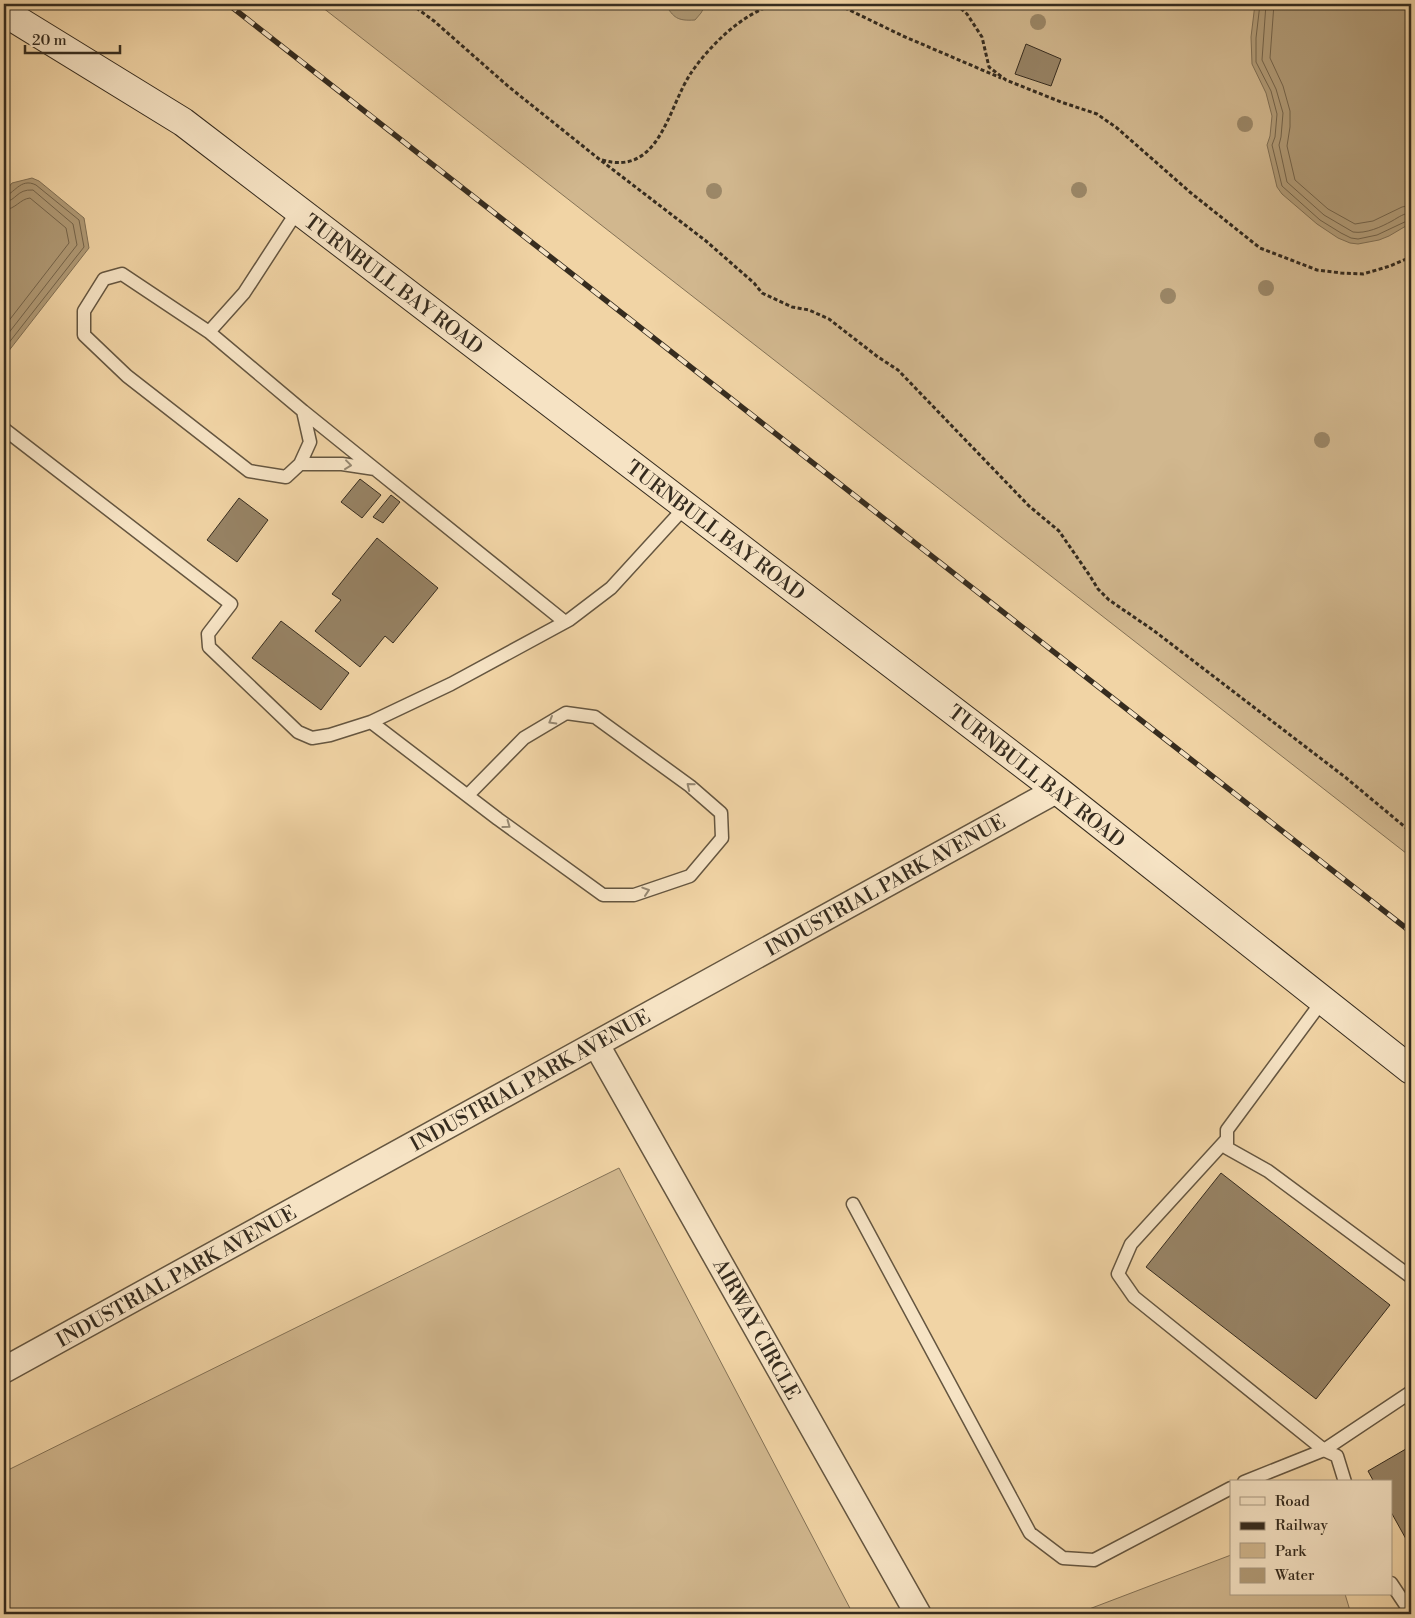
<svg xmlns="http://www.w3.org/2000/svg" width="1415" height="1618" font-family="'Libre Bodoni',serif">
	<rect width="100%" height="100%" fill="#f1d4a5"/>
	<filter id="stains"><feTurbulence type="fractalNoise" baseFrequency=".004" numOctaves="4"/><feColorMatrix values="0 0 0 0 .2 0 0 0 0 .09 0 0 0 0 .02 0 0 0 .5 -.17"/></filter>
	<radialGradient id="worn" r=".72"><stop offset=".6" stop-color="#630" stop-opacity="0"/><stop offset="1" stop-color="#630" stop-opacity=".3"/></radialGradient>
	<path fill="#d1b78e" stroke="#847256" d="M318,4H1411V857Z
		M619,1168L853,1614H12L4,1598V1472Z
		M1231,1555V1594H1345L1351,1614H1076Z"/>
	<path fill="#b19b77" stroke="#806f54" d="M665,4H706L701,13L695,20C677,21 674,18 665,4Z
		M1255,4H1411V223L1389,236L1379,240L1358,244L1350,243L1338,238L1317,224L1282,194L1277,187L1267,145L1270,136L1272,116L1266,93L1252,64L1251,37Z
		M32,178L39,181L84,218L89,248L4,357V193L12,183Z"/>
	<g fill="none" stroke-linecap="round" stroke-linejoin="round">
		<path stroke="#74644b" stroke-width="1" d="M1260,4L1256,38V62L1271,91L1277,114L1275,137L1272,145L1282,186L1320,220L1341,233L1351,238L1358,239L1377,235L1411,219
			M1266,4L1262,60L1276,89L1283,113L1281,137L1279,145L1287,182L1324,215L1353,232C1366,234 1381,227 1392,221C1399,217 1404,213 1411,213
			M1274,4L1270,58L1283,86L1290,111V127L1287,146L1295,180L1328,209L1355,224L1373,221L1402,207L1411,205
			M4,196C14,195 20,177 36,185L79,220L84,247L4,349
			M4,202C17,201 16,189 33,190L73,224L77,245L4,339
			M4,210C16,209 20,199 30,198L66,228L69,243L4,327"/>
	</g>
	<path fill="#978365" stroke="#362c1f" d="M1026,44L1061,59L1051,86L1015,74Z
		M360,479L381,495L362,518L341,502Z
		M391,495L400,502L383,523L373,517Z
		M239,498L268,520L237,562L207,540Z
		M377,538L438,588L393,643L385,636L360,667L315,631L341,600L332,594Z
		M281,621L349,673L321,710L252,658Z
		M1221,1173L1390,1305L1316,1399L1146,1267Z
		M1411,1446V1548L1391,1512V1482H1374L1368,1471Z"/>
	<g fill="none" stroke-linecap="round" stroke-linejoin="round">
		<g stroke="#655640" stroke-width="15">
			<path id="lane" d="M122,274L209,332L303,411L310,442L300,464L286,477L249,471L127,376L84,335V311L104,279Z
				M209,332L244,293L298,210
				M4,429L231,604L208,634L209,647L298,732L312,738L330,735L371,722L451,684L569,620L611,588L686,506
				M300,464H342L375,469L303,411
				M375,469L565,622
				M371,722L498,819L603,895H634L690,876L722,838L721,813L690,786L595,717L566,713L524,738L468,795
				M1323,1000L1227,1130V1148L1268,1171L1411,1277
				M1227,1139L1131,1244L1118,1274L1134,1297L1324,1450L1411,1392
				M853,1204L1030,1533L1063,1558L1094,1560L1231,1488
				M1244,1482L1324,1450L1337,1456L1345,1482
				M1391,1583L1405,1604L1411,1609"/>
		</g>
		<g stroke="#655640" stroke-width="28">
			<path id="street" d="M596,1044L918,1614
				M4,1370L1057,790"/>
		</g>
		<g stroke="#362c1f" stroke-width="30">
			<path id="secondary" d="M4,12L183,122L1057,790L1411,1070"/>
		</g>
		<path stroke="#362c1f" stroke-width="3" stroke-dasharray="4 2.5" stroke-linecap="butt" d="M411,4L434,21L509,87L599,159L706,241L754,283L762,293L792,307L809,310L829,319L878,357L898,370L1029,506L1059,531L1090,576L1098,589L1109,600L1153,630L1345,777L1411,832
			M832,4L843,7L903,36L1001,78
			M956,4L967,14L982,37L989,67L1006,80L1061,102L1097,114L1117,128L1191,193L1260,248L1317,270L1341,273L1363,274L1390,266L1411,257
			M602,160C660,177 668,107 691,73C710,45 742,14 775,4"/>
		<use href="#lane" stroke="#f6e3c4" stroke-width="12"/>
		<use href="#street" stroke="#f6e3c4" stroke-width="25"/>
		<use href="#secondary" stroke="#f6e3c4" stroke-width="28"/>
		<g stroke="#362c1f" stroke-width="5.5">
			<path id="rail" d="M228,4L1411,932"/>
		</g>
		<use href="#rail" stroke="#f6e3c4" stroke-width="4" stroke-dasharray="11" stroke-linecap="butt"/>
	</g>
	<g fill="#9b8767">
		<circle cx="1038" cy="22" r="8"/>
		<circle cx="1245" cy="124" r="8"/>
		<circle cx="1079" cy="190" r="8"/>
		<circle cx="714" cy="191" r="8"/>
		<circle cx="1266" cy="288" r="8"/>
		<circle cx="1168" cy="296" r="8"/>
		<circle cx="1322" cy="440" r="8"/>
	</g>
	<defs><path id="oneway-chevron" d="M-2-3.5L2.5 0L-2 3.5" fill="none" stroke-width="1.6" stroke-linecap="round" stroke-linejoin="round" transform="scale(1.25)"/></defs>
	<g stroke="#968872">
		<use href="#oneway-chevron" transform="translate(348 465) rotate(7)"/>
		<use href="#oneway-chevron" transform="translate(552 721) rotate(150)"/>
		<use href="#oneway-chevron" transform="translate(690 786) rotate(-141)"/>
		<use href="#oneway-chevron" transform="translate(507 825) rotate(36)"/>
		<use href="#oneway-chevron" transform="translate(646 891) rotate(-18)"/>
	</g>
	<g text-anchor="middle" stroke-width="4" stroke-linejoin="round" paint-order="stroke">
		<g font-size="20" fill="#362c1f" stroke="#f6e3c4">
			<text transform="translate(394 284) rotate(37)" y="7">TURNBULL BAY ROAD</text>
			<text transform="translate(716 530) rotate(37)" y="7">TURNBULL BAY ROAD</text>
			<text transform="translate(1037 776) rotate(38)" y="7">TURNBULL BAY ROAD</text>
			<text transform="translate(885 885) rotate(-29)" y="7">INDUSTRIAL PARK AVENUE</text>
			<text transform="translate(530 1080) rotate(-29)" y="7">INDUSTRIAL PARK AVENUE</text>
			<text transform="translate(176 1276) rotate(-29)" y="7">INDUSTRIAL PARK AVENUE</text>
			<text transform="translate(757 1329) rotate(61)" y="7">AIRWAY CIRCLE</text>
		</g>
	</g>
	<rect width="1415" height="1618" fill="none" stroke="#f1d4a5" stroke-width="20"/>
	<rect x="5" y="5" width="1405" height="1608" fill="none" stroke="#362c1f" stroke-width="2.5"/>
	<rect x="10" y="10" width="1395" height="1598" fill="none" stroke="#362c1f"/>
	<rect x="1230" y="1480" width="162" height="115" fill="#f6e3c4" stroke="#a99a82"/>
	<rect x="1240" y="1497" width="25" height="8" fill="#f6e3c4" stroke="#a99a82"/>
	<text x="1275" y="1506" font-size="15" fill="#362c1f">Road</text>
	<rect x="1240" y="1522" width="25" height="8" fill="#362c1f" stroke="#a99a82"/>
	<text x="1275" y="1530" font-size="15" fill="#362c1f">Railway</text>
	<rect x="1240" y="1543" width="25" height="15" fill="#d1b78e" stroke="#a99a82"/>
	<text x="1275" y="1556" font-size="15" fill="#362c1f">Park</text>
	<rect x="1240" y="1568" width="25" height="15" fill="#b19b77" stroke="#a99a82"/>
	<text x="1275" y="1580" font-size="15" fill="#362c1f">Water</text>
	<path d="M25 45v8h95v-8" fill="none" stroke="#362c1f" stroke-width="2.5"/>
	<text x="32" y="45" font-size="15" fill="#362c1f" stroke="#f6e3c4" stroke-width="4" paint-order="stroke">20 m</text>
	<rect width="100%" height="100%" filter="url(#stains)"/>
	<rect width="100%" height="100%" fill="url(#worn)"/>
</svg>
